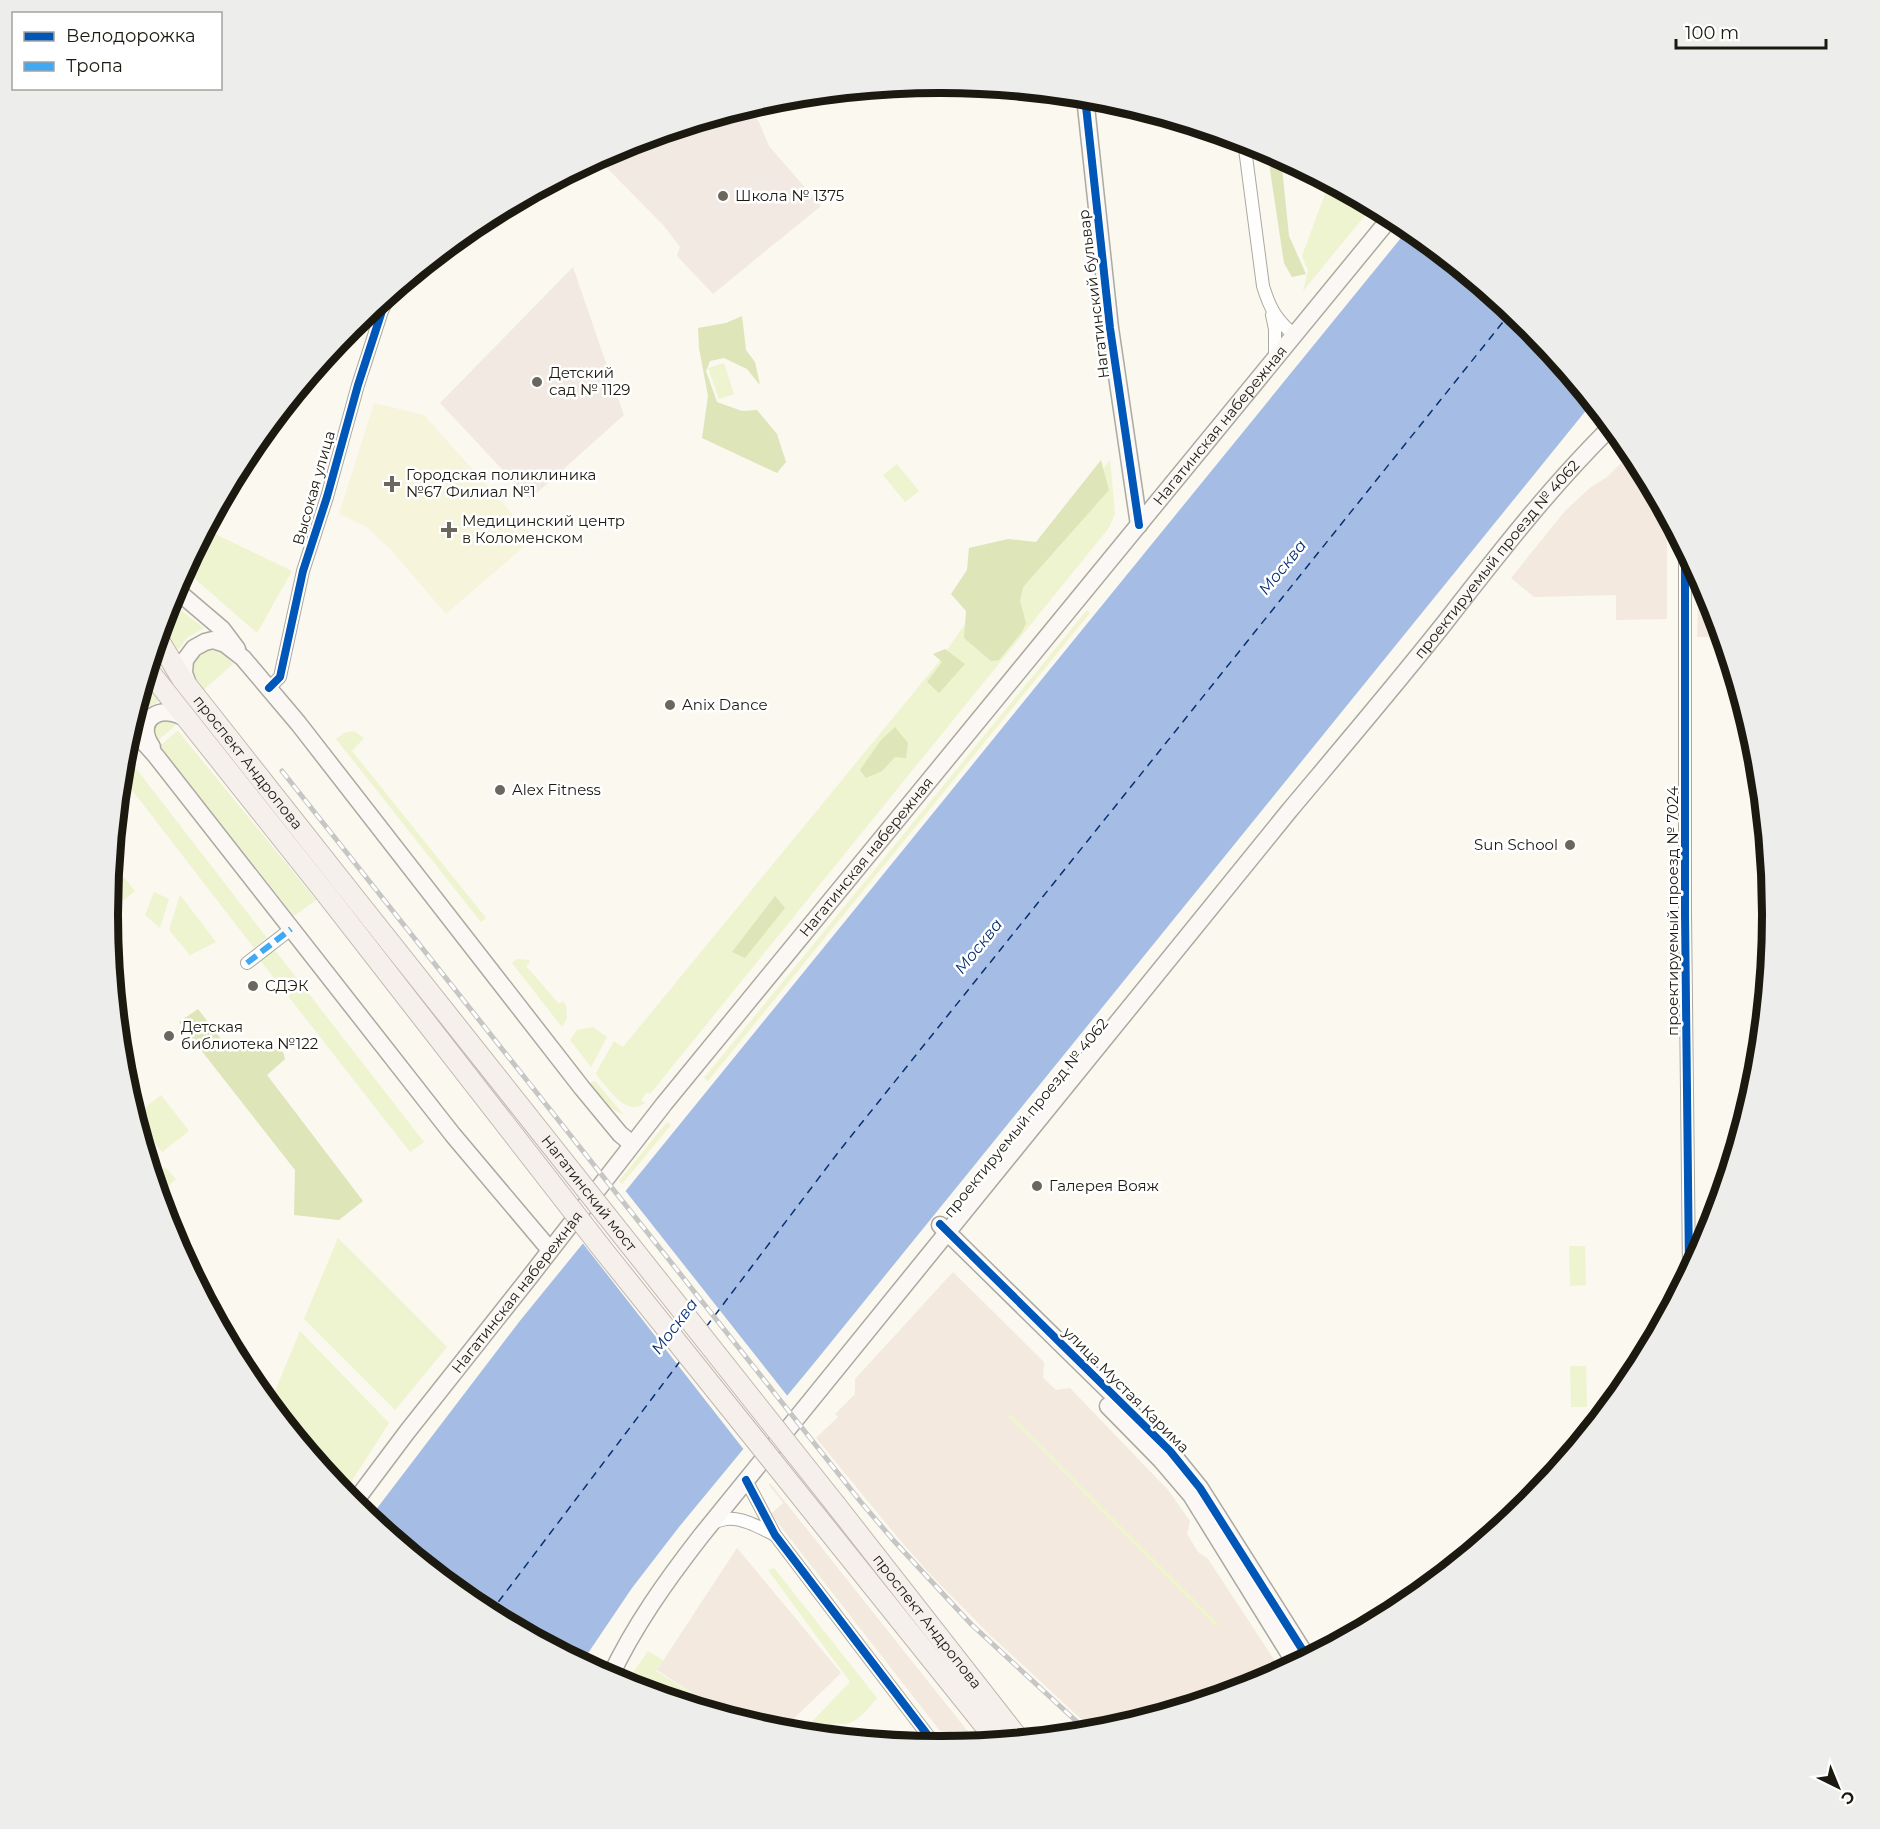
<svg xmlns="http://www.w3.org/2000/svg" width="1880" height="1829" font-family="Montserrat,sans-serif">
	<rect width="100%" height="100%" fill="#faf8ef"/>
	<path fill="#f7f4dc" d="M374,403L424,415L534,538L446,614L391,550L367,527L339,514Z"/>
	<path fill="#f3e9de" d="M1634,456L1667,518V619L1616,620V595L1534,597L1511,578L1565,511L1591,487L1607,477L1620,464L1626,459Z
		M1699,577L1709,596L1721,637H1697Z
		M953,1272L1044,1362L1043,1378L1056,1390L1070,1388L1168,1490L1190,1521L1187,1534L1198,1552L1208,1559L1275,1661L1252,1685L1102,1731H1094L986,1631L929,1573L899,1539L816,1438L838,1417L835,1414L855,1394V1379Z
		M770,1483L806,1528L977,1743L951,1745L771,1514L783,1503L769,1485Z
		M737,1548L841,1673L781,1731L724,1714L657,1670Z"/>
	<path fill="#f3e9e3" d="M746,108L759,122L769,146L821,206L713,294L677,256L680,247L664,226L606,167L633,142Z
		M573,267L624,415L530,499L440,403Z"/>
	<path fill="#edf4cf" d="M1329,183L1372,207L1303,291L1308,271L1302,256Z
		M724,363L734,394L719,399L708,368Z
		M1110,460L1115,514L1108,529L650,1094L647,1092L641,1100L645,1103C626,1117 610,1090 598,1077L596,1073L614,1041L623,1047L938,663L992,585L1017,574Z
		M897,464L919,491L905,502L883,475Z
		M207,530L292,571L257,633L185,570Z
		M170,602L204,628L187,638L175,654L161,630Z
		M1087,610L1090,613L708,1081L704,1078Z
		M208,650L223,652L233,664L202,691C188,672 186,663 208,650Z
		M145,682L162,700L148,707L136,719L135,717Z
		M170,720L176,725L156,742L153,731C157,724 161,721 170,720Z
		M177,731H178L316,900L294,916L160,746Z
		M354,731L364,738L352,751L486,918L481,922L336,739L344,733Z
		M124,753L267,938L254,948L122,777Z
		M113,864L135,891L110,911L108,909Z
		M154,892L169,899L160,928L145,915Z
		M180,895L216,942L190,955L169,930Z
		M274,949L424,1142L410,1152L260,960Z
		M517,959L529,960L530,962L526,966L559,1004L563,1001L566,1006L567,1018L562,1027L512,963Z
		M593,1027L607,1037L591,1067L570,1040L577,1030Z
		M595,1081L624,1115L609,1107L591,1086V1082Z
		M161,1095L189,1131L162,1152L138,1121L136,1115Z
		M667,1122L671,1125L622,1184L619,1181Z
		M165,1167L176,1179L160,1195L154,1177Z
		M338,1238L447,1347L395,1410L304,1319Z
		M1569,1246H1585L1586,1285L1570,1286Z
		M300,1331L389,1423L344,1493L270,1403Z
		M1570,1366H1586L1587,1407H1571Z
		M1010,1414L1219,1624L1216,1627L1007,1416Z
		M774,1568L877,1698C867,1710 853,1729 836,1723L823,1735L801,1733L850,1682L768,1570Z
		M648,1651L663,1660L656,1671L724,1714L655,1693L630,1677Z"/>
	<path fill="#dde5b9" d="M1267,150L1281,158L1289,236L1306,274L1292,277L1284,263Z
		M742,316L746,350L755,362L760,385L747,369L724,358L710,361L706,371L717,402L742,411L757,410L777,434L786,462L777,473L702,438L708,396L699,348L698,328L726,323Z
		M1101,460L1109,490L1023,587L1020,601L1026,623L1022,632L999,660L991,661L964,638L966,611L951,594L967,570L969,548L1008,539L1036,542Z
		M945,649L965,664L939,693L927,682L942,662L933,654Z
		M895,727L908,743L906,758L895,757L882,771L866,778L860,770L881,740Z
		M775,896L785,908L745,958L732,952Z
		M198,1009L231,1052L250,1040L283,1052L285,1059L267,1075L363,1201L339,1220L294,1215L295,1170L179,1022Z"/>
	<path fill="#a5bde4" d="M1409,228L1529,326L1592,403L815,1362L679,1527L632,1588L582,1662L477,1606L371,1518L378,1507L519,1322Z"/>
	<path fill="#faf8ef" d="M624,1189L789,1398L745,1451L581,1241Z"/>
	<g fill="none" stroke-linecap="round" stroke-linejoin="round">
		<path stroke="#073075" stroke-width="1.5" stroke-dasharray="8 6" stroke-linecap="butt" d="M706,1327L840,1150L1511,312
			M490,1613L681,1360"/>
		<g stroke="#aba9a0" stroke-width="14">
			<path id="street" d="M1244,141L1263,286C1270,309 1276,319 1294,335
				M1272,315L1275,329V358
				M1685,552V914L1689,1269
				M269,688L280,677L303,571L327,497L358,385L382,311L390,295
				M247,963L291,929
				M746,1480L775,1535L936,1746
				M711,1524C715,1522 721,1520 726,1519C742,1517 761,1528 775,1535"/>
		</g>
		<g stroke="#aba9a0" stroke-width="19">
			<g id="secondary">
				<path d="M1085,97L1110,328L1139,525"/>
				<path d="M175,589L222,629L237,649"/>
				<path d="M188,684L184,673L185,660L194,648L205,642L213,640L225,644L243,658L298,723L582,1088L620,1134L632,1144"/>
				<path d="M131,728L156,756L453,1135L550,1250"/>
				<path d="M152,747C133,720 161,701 188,720"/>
				<path d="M940,1225L1170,1451L1200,1488L1307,1657"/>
				<path d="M1108,1406L1161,1460L1191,1495L1295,1663"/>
				<path id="s1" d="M353,1504L407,1432L532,1274L664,1104L1391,217"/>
				<path id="s2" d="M610,1677C634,1626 666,1581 701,1536L1289,811C1341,749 1393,688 1443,625C1496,557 1550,487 1611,427"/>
			</g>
		</g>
		<g stroke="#c1b7af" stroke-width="22">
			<g id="primary">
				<path id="s3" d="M158,639L182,679L343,883"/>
				<path d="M149,671L327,895"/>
				<path id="s4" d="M836,1505L1019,1739"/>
				<path d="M818,1518L997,1741"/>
			</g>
		</g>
		<use href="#street" stroke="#fefefd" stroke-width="12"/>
		<use href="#secondary" stroke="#faf7f5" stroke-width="16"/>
		<use href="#primary" stroke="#f6f0ed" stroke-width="20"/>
		<g stroke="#c6c6c4" stroke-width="5">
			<path id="rail" d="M282,771L860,1501L894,1541L971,1624L1088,1732"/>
		</g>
		<use href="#rail" stroke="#fff" stroke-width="3" stroke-dasharray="9" stroke-linecap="butt"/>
		<g stroke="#c1b7af" stroke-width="22" stroke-linecap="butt">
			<g id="primary-bridge">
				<path id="s5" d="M343,883L836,1505"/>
				<path d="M327,895L604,1251L818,1518"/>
			</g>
		</g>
		<use href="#primary-bridge" stroke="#f6f0ed" stroke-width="20"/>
		<path stroke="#3fa9f5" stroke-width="6" stroke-dasharray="12 6" stroke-linecap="butt" d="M247,963L291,929"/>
		<g stroke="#fff" stroke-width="11">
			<path id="cycleway" d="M1085,97L1110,328L1139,525
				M1685,552V914L1689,1269
				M269,688L280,677L303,571L327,497L358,385L382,311L390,295
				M940,1224L1170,1451L1200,1488L1307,1657
				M746,1480L775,1535L936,1746"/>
		</g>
		<use href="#cycleway" stroke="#0057b8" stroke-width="8"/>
	</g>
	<g fill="#6a685e" stroke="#fff" stroke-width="2">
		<circle cx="723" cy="196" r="6"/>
		<circle cx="537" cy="382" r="6"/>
		<path d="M389 475h6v6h6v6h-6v6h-6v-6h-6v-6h6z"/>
		<path d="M446 521h6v6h6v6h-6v6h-6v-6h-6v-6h6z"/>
		<circle cx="670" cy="705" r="6"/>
		<circle cx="500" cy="790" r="6"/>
		<circle cx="1570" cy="845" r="6"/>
		<circle cx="253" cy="986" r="6"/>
		<circle cx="169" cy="1036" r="6"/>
		<circle cx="1037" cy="1186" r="6"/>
	</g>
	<g text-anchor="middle" stroke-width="5" stroke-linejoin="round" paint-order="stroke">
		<g font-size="15" fill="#1c1a10" stroke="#fff" text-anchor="start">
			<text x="735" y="201">Школа № 1375</text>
			<text x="549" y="378">Детский<tspan x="549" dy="17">сад № 1129</tspan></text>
			<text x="406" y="480">Городская поликлиника<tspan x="406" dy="17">№67 Филиал №1</tspan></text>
			<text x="462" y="526">Медицинский центр<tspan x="462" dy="17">в Коломенском</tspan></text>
			<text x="682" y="710">Anix Dance</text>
			<text x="512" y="795">Alex Fitness</text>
			<text x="1558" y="850" text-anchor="end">Sun School</text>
			<text x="265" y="991">СДЭК</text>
			<text x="181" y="1032">Детская<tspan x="181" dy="17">библиотека №122</tspan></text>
			<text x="1049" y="1191">Галерея Вояж</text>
		</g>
		<g font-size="15" fill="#1c1a10" stroke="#fff">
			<text transform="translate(1094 294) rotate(-97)" y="5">Нагатинский бульвар</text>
			<text dy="5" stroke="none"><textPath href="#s1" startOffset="1384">Нагатинская набережная</textPath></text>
			<text transform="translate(314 488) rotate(-74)" y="5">Высокая улица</text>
			<text dy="5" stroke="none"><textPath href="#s2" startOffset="1428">проектируемый проезд № 4062</textPath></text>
			<text dy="5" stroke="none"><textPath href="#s3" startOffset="153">проспект Андропова</textPath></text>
			<text dy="5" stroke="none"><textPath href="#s1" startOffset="826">Нагатинская набережная</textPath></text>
			<text transform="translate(1673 911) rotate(-90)" y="5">проектируемый проезд № 7024</text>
			<text transform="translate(1026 1118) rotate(-51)" y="5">проектируемый проезд № 4062</text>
			<text dy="5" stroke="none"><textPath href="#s5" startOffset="396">Нагатинский мост</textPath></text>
			<text dy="5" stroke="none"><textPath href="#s1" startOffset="268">Нагатинская набережная</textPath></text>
			<text transform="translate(1126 1390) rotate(45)" y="5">улица Мустая Карима</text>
			<text dy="5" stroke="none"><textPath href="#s4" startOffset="148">проспект Андропова</textPath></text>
		</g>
		<g font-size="16" font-style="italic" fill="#073075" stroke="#fff">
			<text transform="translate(1282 567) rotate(-51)" y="6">Москва</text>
			<text transform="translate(978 946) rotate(-51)" y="6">Москва</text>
			<text transform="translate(674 1326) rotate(-53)" y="6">Москва</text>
		</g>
	</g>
	<path d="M0 0H1880V1829H0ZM939 93H941A821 821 0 0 1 1762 914V915A821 821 0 0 1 941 1736H939A821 821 0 0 1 118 915V914A821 821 0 0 1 939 93Z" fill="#ededec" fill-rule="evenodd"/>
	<path fill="none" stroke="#1c1a10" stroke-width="8" d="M939 93H941A821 821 0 0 1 1762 914V915A821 821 0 0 1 941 1736H939A821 821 0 0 1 118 915V914A821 821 0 0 1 939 93Z"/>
	<rect x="12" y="12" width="210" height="78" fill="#ffffff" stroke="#a4a39f" stroke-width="1.5"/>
	<rect x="24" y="32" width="30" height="9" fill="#0057b8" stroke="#a4a39f" stroke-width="1.5"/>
	<text x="66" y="42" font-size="18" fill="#1c1a10">Велодорожка</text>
	<rect x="24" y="62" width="30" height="9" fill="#3fa9f5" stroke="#a4a39f" stroke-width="1.5"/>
	<text x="66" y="72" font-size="18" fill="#1c1a10">Тропа</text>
	<g transform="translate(1838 1787) rotate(137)" stroke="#ffffff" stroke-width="4.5" paint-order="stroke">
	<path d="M0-4.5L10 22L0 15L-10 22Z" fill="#1c1a10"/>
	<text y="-9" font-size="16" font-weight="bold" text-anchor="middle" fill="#1c1a10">С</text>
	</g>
	<path d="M1676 39v9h150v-9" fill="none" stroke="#1c1a10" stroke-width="3"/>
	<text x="1685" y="39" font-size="18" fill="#1c1a10" stroke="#ffffff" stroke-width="4.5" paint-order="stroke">100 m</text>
</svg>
